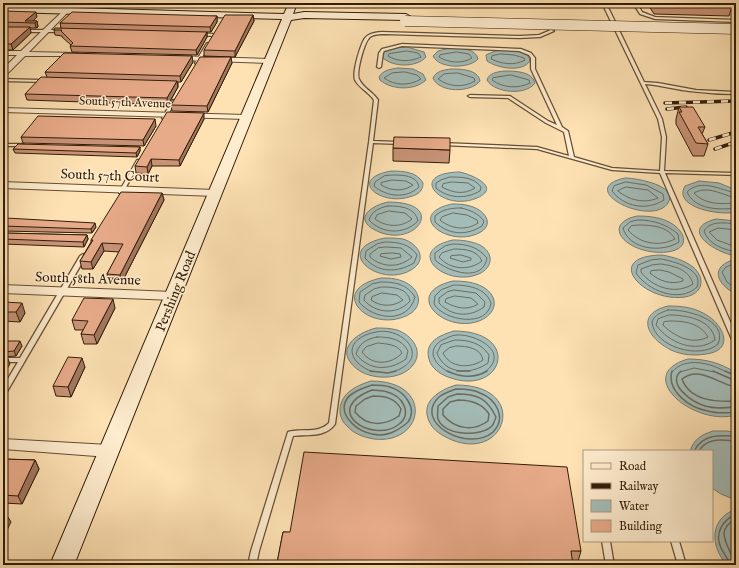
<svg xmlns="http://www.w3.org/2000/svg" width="739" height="568" font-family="'IM FELL English',serif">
	<rect width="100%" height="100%" fill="#fee2b4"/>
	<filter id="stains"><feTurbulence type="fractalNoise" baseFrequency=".005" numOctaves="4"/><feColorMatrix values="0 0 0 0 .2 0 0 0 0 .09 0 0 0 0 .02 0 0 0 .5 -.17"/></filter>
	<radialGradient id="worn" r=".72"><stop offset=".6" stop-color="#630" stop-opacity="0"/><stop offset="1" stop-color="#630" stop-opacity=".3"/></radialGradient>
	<path fill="#a4bcb8" stroke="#767c72" d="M407,47L424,52L426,57C416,68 393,67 383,58L384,52L393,48Z
		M450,48C459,48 476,48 478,59C469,69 439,69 433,56L438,51Z
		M501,50C510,50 528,49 530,61C522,73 497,68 487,61L486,55L495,51Z
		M398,68L413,69L423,74L426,80C415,91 391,90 380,80L379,77C383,70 391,69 398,68Z
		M451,69C460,69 478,69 480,81C471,93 439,93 433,78C436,71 444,70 451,69Z
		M504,71C514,71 532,71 535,83C526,96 494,93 487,80C489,73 497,72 504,71Z
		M391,171C404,171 417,172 423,183C423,192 417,195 409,197C380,206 347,179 391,171Z
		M460,172C472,175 502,187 477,198C442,213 405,173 460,172Z
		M625,178C635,178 679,185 668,203C652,228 573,189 625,178Z
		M699,181L719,183L736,190V212C722,216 672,208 685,186Z
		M388,202C450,202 414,251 375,230C352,218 373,205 388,202Z
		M452,204C458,204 464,204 470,206C488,211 496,228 474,235C444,245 406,214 452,204Z
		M637,216C648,216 658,217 667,221C685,229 693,249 667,252C658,253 649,252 640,249C617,241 609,222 637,216Z
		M716,219L736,221V256C716,253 677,229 716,219Z
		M385,238C391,238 397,238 403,239C419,244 428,260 411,270C379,289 330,249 385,238Z
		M453,240C462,240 471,241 480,245C496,254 492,270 476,275C444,286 404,251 453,240Z
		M662,255C673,257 684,260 693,267C706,278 703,294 685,297C643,303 601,256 662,255Z
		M736,259V294C716,284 709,266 736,259Z
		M381,278C388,278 395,278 402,281C420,287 426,307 406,316C368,333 326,290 381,278Z
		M453,281C464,281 474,282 483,287C500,297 497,314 479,321C444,334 401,293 453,281Z
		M668,306C680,306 692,307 703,313C722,322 737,350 706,354C694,356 682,355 671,350C647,338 635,314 668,306Z
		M376,328C383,328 390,328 397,330C412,335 424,351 413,365C401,381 371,380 357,369C333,350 356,333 376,328Z
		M454,331C523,331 503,398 448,377C440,374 431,368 429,359C424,342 440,335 454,331Z
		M688,359C706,359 721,363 736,373V415C694,427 632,375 688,359Z
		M371,381C435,381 424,445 374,439C363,437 354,434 347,426C343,423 341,418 340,413C339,394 355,386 371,381Z
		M456,385C530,385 507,462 452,440C443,436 433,431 429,421C420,401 440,390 456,385Z
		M713,431H727L736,433V500L721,494L712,488V451H690C694,439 701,435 713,431Z
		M736,509V565H727C710,546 709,519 736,509Z"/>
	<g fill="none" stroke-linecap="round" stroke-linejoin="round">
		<path stroke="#6b6c60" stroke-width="1" d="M407,51L418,53L421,57C410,62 398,62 388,56L389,54Z
			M457,52L469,54L472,58C462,64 449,63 439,57L440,55Z
			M501,54L514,55L524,58L525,60C514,66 502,64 491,59L492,56Z
			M405,72L417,75L421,79C409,86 395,86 384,78L392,73Z
			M458,73L474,78L475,81C463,88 449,87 438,79L444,74Z
			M511,75L529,80L530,83C518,89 503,88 492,80L493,78Z
			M392,175C402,175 417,175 419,187C406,199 387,197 374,186L375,182L384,176Z
			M450,177C461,177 474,177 481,187L480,191C466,199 449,199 436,188V183L441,180Z
			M392,180L406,181L413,185C403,192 391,191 381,185V183Z
			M452,182L468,183L475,188C464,195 453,193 442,187L443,184Z
			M626,182L646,185L663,194L664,200C647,211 624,207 612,191L614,186Z
			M626,187L648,190L658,198C644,204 629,200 618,191Z
			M736,193C720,190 701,178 687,192C695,210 719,210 736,208
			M736,198C722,195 708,185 694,193C705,205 721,204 736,203
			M388,206C400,206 415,207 418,221C404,235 382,234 369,220C372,211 379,208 388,206Z
			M461,208C470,210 478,213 484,221L482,226C466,236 449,235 435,222V216C443,209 451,208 461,208Z
			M389,211L405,213L412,219C401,228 386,227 375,219L377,215Z
			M453,213L467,215L477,220L478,223C466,231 451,229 440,220L442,217Z
			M638,220C653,220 666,224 678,234L679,242C662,253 629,250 623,228L630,222Z
			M736,224C725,223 711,220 704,231C709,245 723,249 736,252
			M638,225C651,225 668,226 675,239C659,247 640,244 628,230L631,226Z
			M736,230L718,228L709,232L717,240L736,247
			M385,242C398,242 410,244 417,255L414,263C397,273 378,273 365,258L366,251L377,244Z
			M453,244C467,244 478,247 487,258C483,283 448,272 435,260V253L445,246Z
			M386,247L401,248L412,257C400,268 382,268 370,257V254L378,248Z
			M454,249C465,249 477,250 482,261C469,271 450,270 439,257L442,253Z
			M393,253L400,254L401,257L391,259L380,256L381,254Z
			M461,255L471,258V260L463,262L450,258L451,256Z
			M661,259C673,261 704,269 697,287C679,304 647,290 636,273L638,265L651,260Z
			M736,263L726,267L722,272L727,282L736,289
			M661,264C674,266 689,269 693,284C676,295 653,288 641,272V269L652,265Z
			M660,270L669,272L683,279V281C671,285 659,281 650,273L651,271Z
			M381,282C395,282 407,284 415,297C408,324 374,320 359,302L360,292L372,284Z
			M454,285C468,285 486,288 491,303C488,328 444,321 434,304L435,296L441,290Z
			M382,287C393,287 408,288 410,301C398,315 376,314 364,300L365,295L374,289Z
			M454,290L476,293L485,302L484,307C469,318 451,316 439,303V298L447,292Z
			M382,293L397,295L403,300C393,307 381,307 371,300L372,297Z
			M455,296L471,298L478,304C467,311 456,308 445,302L446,299Z
			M668,310C684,309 729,319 718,344C700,360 654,347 652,322C655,314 661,313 668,310Z
			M669,315C686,315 712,319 715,340C696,354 669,343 656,325L658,319Z
			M670,321C685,321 700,323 708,337C692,345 675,337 663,325L664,322Z
			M377,337C390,337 402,339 408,351L406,359C389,371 369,371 356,354C359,343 367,339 377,337Z
			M455,340C469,340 481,343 489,355L488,363C471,375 445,375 437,353L441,345Z
			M378,343C386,344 398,344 402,353C391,365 372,366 362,352L366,347Z
			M456,346C467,346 481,348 483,360C470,369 450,368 443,353L449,348Z
			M373,372C344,361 345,338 376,332C404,326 433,360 392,372
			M449,372C442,369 434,362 433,354C433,346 439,341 445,339C449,337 453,335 457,335C476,334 511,352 485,372
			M672,372C685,356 711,363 726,372
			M680,372L694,368L715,372"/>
		<path stroke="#6b6c60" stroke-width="1.5" d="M370,371L388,373L396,371
			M447,371C460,377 474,379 487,371
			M457,371H470
			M672,371C666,391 690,408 708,411C717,414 727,413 736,412
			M681,371C666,384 692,402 705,406C715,409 725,408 736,407
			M713,371L736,381
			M725,371L736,376
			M372,385C378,385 384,385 390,387C404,391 418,408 408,422C404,426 400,428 395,431C366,447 324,409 355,392C360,389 366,387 372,385Z
			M736,387C717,384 700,365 682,379C690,401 716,402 736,401
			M456,389C464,389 473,389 480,393C496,399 507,418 493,432C469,453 412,423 439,397C444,393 451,391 456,389Z
			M372,390C377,391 383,390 387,392C403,396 413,414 398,425C372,444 320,410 372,390Z
			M457,394C477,394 487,398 496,417C495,419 494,424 492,426C481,437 444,436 438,419C437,415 438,410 438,406L448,397Z
			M373,396C385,396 395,398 401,409L399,416C384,426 367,427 355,412L356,406L365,399Z
			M458,400C471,400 482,403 489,414L488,421C473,432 455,429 443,415V409L450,402Z
			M694,451C703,434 719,435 736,436
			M699,451C707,437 722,440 736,441
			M730,565C728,558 724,554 721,548C714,533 723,520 736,514
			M735,565C731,547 712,531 736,519"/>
		<g stroke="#654e33" stroke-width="2.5">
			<path id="lane" d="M131,3H154L158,4L156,5L133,4Z
				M174,3L249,4L257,3L249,6L176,4Z
				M602,3H606L644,82L658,83L696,90L736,92V94C720,94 705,93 689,91C674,89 660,85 645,84L662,119L666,137L664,171L736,173V175L665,173L736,335V344L734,343L733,342L660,173L612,170L537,149L441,145V144L443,143L537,147L569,156L564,132L546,123L508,98L470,97L468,96L470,95L510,96L548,121L557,125L531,69V58L529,55L519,51L402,46L384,51L383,53L381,67L379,68L377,67L379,53L382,49L402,44L521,49L531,53L535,58V69L562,127L568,131L574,157L612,168L660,171L662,137L658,119Z
				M633,3H637L642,12L655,17L736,20V22L655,19L640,14Z
				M729,3H733L736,8V11Z
				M22,30H61L63,31L61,32H22Z
				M551,30L554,31L540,37L520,38L385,34C380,34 374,34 370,37C364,42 356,73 359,79C363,88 373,92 378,100L373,141L400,142L402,143L400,144L373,143L335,424C325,438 308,434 293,436L259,551L256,565H248L251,551L288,432C301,428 318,434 329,423L369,142L374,100C369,92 359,88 355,80C352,73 361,40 367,36C372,33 377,32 382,32L520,36L539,35Z
				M198,33L213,34L215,35L213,36L199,35H198Z
				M207,43L210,44L198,64H196L195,63Z
				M3,79L43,80L45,81L43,82L3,81Z
				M173,100L176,101L165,119H163L162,118Z
				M3,144H23L25,145L23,146H3Z
				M137,160H139L141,161L123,192V193H119V192Z
				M83,254L86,256L5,395H3V387L18,362H3V358H20L80,256Z
				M602,541H610L614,565H606Z
				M671,541H679L686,565H678Z"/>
		</g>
		<g stroke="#654e33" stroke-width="2">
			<path id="street" d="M65,9L70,10L29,52L77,53L81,55L79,56H25L6,75H3V69L17,55H3V51H21Z
				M175,56L269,59L273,61L269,63L178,60H175Z
				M3,108L246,115L250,117L246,119L3,112Z
				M3,182L215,190L220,193L215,196L3,188Z
				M3,285L173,292L177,293L179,296L177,299L173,300L3,293Z
				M3,439L109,445L114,447L116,451L114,455L109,457L3,449Z"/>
		</g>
		<g stroke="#321d08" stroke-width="2">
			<path id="secondary" d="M289,3H297L293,14L304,12L406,14L411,17L406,20L304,18L291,20L74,565H50L282,19L3,12V6L284,14Z"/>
		</g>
		<use href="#lane" fill="#feecce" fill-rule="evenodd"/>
		<use href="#street" fill="#feecce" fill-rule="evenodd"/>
		<use href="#secondary" fill="#feecce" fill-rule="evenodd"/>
		<g stroke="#321d08" stroke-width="3.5">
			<path id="rail" d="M665,103L736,101
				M667,109L686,107
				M709,140L736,132
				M715,149L736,142"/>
		</g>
		<use href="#rail" stroke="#feecce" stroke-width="2.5" stroke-dasharray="7" stroke-linecap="butt"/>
		<g stroke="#321d08" stroke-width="11" stroke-linecap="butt">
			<path id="secondary-bridge" d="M405,21L736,29"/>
		</g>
		<use href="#secondary-bridge" stroke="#feecce" stroke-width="10"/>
	</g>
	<path fill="#c89377" stroke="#321d08" d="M647,3H733L729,16L654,14Z
		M3,11L37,17L33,21H37L38,27L36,28H30L31,33L13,50H3Z
		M253,15L254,21L235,57L204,56V50Z
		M217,16V22L211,32H207V37L197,55L72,52L70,46L71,45L62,37V36L55,35L54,30L61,28L60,23Z
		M193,62L181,82H178V87L168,105L27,100L25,94L47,77L45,72Z
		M232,63L208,112L172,111L171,105Z
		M679,107L705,127L702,134L708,144L704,156H693L676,124V119Z
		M204,119L180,166H152L148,174L136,173L135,166Z
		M156,126L144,146L23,143L21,137Z
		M140,147V151L137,157L15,153L13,149Z
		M393,148L450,150L449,163L393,161Z
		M162,193L164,200L122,282H109L107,274L119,252L104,251L93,269H82L80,261L91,242V240Z
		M3,222L96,227L92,233L3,231Z
		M3,233L87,235L88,239L84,247L3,244Z
		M3,302L25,313L20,322L3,321Z
		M115,308L97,344H84L81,334L83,330H75L72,320Z
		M3,341L22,346L16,356L3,357Z
		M85,367L71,397L56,396L53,386Z
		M3,459L35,460L39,469L22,504L3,503Z
		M283,532L581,551L577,565H277V563Z"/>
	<path fill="#a27861" stroke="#321d08" d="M36,12L37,17L31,23L25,21Z
		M253,15L254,21L235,57V51Z
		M217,16V22L211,32L210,27Z
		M37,21L38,27L36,28L35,23Z
		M30,27L31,33L13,50L11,44Z
		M207,32V37L197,55L196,50Z
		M3,51L5,57L3,59Z
		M192,56L193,62L181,82L180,76Z
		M231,57L232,63L208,112L207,106Z
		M177,81L178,87L168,105L167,98Z
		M204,113V119L180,166L179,160Z
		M155,119L156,126L144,146L143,140Z
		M140,147V151L137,157L136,153Z
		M151,159L152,166L148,174L147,167Z
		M162,193L164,200L122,282L120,275Z
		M95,223L96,227L92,233L91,229Z
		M87,235L88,239L84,247L83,242Z
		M102,243L104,251L93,269L91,262Z
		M113,299L115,308L97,344L94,335Z
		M22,303L25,313L20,322L16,312Z
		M20,341L22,346L16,356L14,351Z
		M82,358L85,367L71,397L68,387Z
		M8,359L10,364L3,375V367Z
		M35,460L39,469L22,504L18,496Z
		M6,514L11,522L3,538V521Z"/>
	<path fill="#e8ab8a" stroke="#321d08" d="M3,11L36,12L25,21H37L35,23L3,22Z
		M72,12L217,16L210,27L60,23Z
		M225,15H253L235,51L204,50Z
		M3,27H30L11,44H3Z
		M55,28L207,32L196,50L70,46L73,43L61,31L62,30H54Z
		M64,53L192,56L180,76L45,72Z
		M200,57H231L207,106L171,105Z
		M41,77L177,81L167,98L25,94Z
		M679,107H693L705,127H698L708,144L696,143L679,112H682Z
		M167,112L204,113L179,160L151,159L147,167L135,166Z
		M38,116L155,119L143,140L21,137Z
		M394,137L450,138V150L393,148Z
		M18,144L140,147L136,153L13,149Z
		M121,192L162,193L120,275L107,274L123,244L102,243L91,262L80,261L93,240H91Z
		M6,218L95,223L91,229L3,226V222Z
		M3,233L87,235L83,242L3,239Z
		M84,298L113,299L94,335L81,334L88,321L72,320Z
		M3,302L22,303L16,312H3Z
		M3,341H20L14,351L3,352Z
		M68,357L82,358L68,387L53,386Z
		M3,358L8,359L3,367Z
		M304,452L567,467L581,551H571L573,565H286V564L277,563L283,532H290Z
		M3,459L35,460L18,496L3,495Z
		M3,514H6L3,521Z"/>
	<g text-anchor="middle" stroke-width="3" stroke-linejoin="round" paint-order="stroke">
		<g font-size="12" fill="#321d08" stroke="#feecce">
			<text transform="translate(125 102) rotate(2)" y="4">South 57th Avenue</text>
		</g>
		<g font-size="14" fill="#321d08" stroke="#feecce">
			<text transform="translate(110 175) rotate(2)" y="5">South 57th Court</text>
			<text transform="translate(88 278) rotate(2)" y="5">South 58th Avenue</text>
			<text transform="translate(175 291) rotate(-68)" y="5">Pershing Road</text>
		</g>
	</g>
	<rect width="739" height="568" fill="none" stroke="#fee2b4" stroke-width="16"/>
	<rect x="4" y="4" width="731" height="560" fill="none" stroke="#321d08" stroke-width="2"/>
	<rect x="8" y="8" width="723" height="552" fill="none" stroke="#321d08"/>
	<rect x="583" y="450" width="130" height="92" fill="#feecce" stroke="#ac997f"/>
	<rect x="591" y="463" width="20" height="6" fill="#feecce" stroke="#ac997f"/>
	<text x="619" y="470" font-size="12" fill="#321d08">Road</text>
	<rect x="591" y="483" width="20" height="6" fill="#321d08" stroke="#ac997f"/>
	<text x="619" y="490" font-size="12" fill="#321d08">Railway</text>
	<rect x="591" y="500" width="20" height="12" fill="#a4bcb8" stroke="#ac997f"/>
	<text x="619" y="510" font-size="12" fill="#321d08">Water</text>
	<rect x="591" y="520" width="20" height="12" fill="#e8ab8a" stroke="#ac997f"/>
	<text x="619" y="530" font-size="12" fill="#321d08">Building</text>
	<rect width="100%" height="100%" filter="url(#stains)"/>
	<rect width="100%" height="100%" fill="url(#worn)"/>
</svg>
